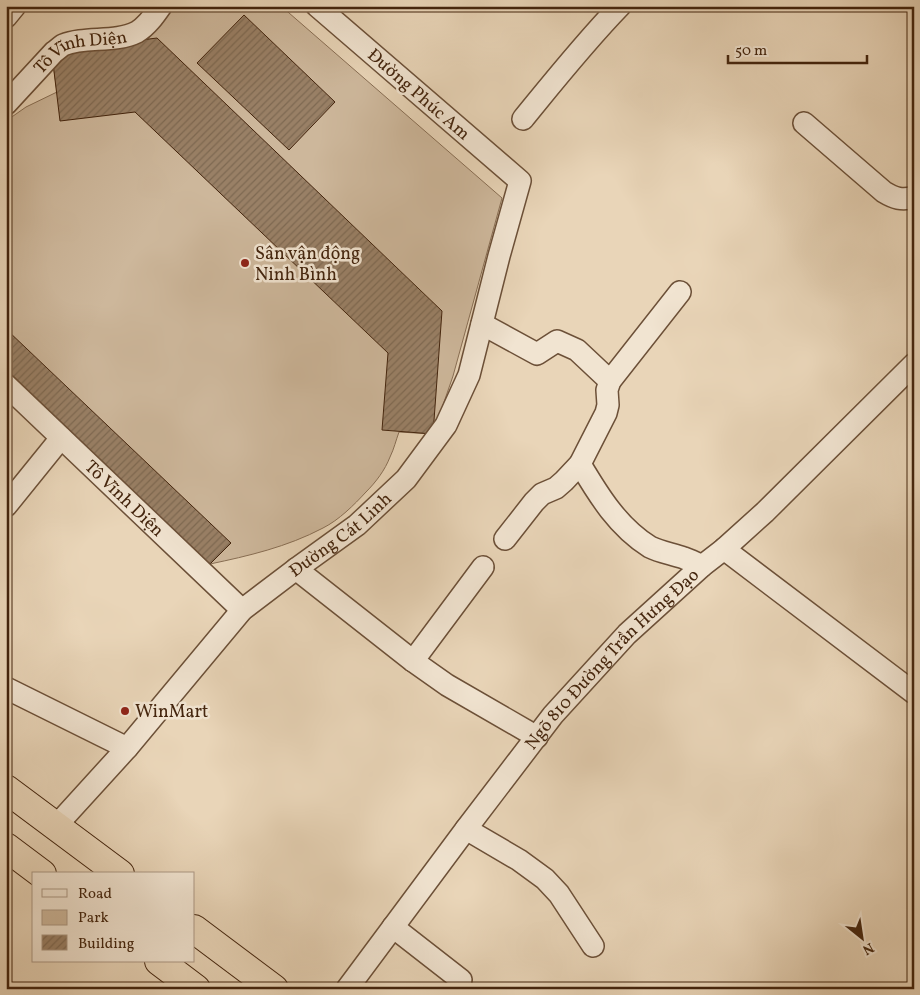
<svg xmlns="http://www.w3.org/2000/svg" width="920" height="995" font-family="Vollkorn,serif">
	<defs>
		<pattern id="building-hatch" width="6" height="6" patternUnits="userSpaceOnUse" patternTransform="scale(1.25)"><rect width="6" height="6" fill="#998066"/><path d="M-1 1l2-2M0 6l6-6M5 7l2-2" fill="none" stroke="#7e6952"/></pattern>
	</defs>
	<rect width="100%" height="100%" fill="#e9d5b8"/>
	<filter id="stains"><feTurbulence type="fractalNoise" baseFrequency=".004" numOctaves="4"/><feColorMatrix values="0 0 0 0 .2 0 0 0 0 .09 0 0 0 0 .02 0 0 0 .5 -.17"/></filter>
	<radialGradient id="worn" r=".72"><stop offset=".6" stop-color="#630" stop-opacity="0"/><stop offset="1" stop-color="#630" stop-opacity=".3"/></radialGradient>
	<path fill="#cdb79b" stroke="#886e54" d="M175,6H281L502,198L453,376L433,434L399,432C396,440 394,449 390,457C385,470 376,482 366,492C354,505 339,520 323,528C287,547 248,556 210,564L6,371V121L26,107L57,92L53,63L70,49L148,39Z"/>
	<path fill="url(#building-hatch)" stroke="#43240d" d="M244,15L335,102L289,150L197,63Z
		M157,38L442,311L433,434L382,430L388,353L135,112L60,121L53,63L70,49Z
		M6,329L231,543L210,564L6,371Z"/>
	<g fill="none" stroke-linecap="round" stroke-linejoin="round">
		<g stroke="#6c5038" stroke-width="24">
			<g id="minor">
				<path d="M6,17L15,6"/>
				<path id="s1" d="M6,104L54,52C57,50 60,47 63,45C85,36 115,43 137,32C147,26 154,16 161,6"/>
				<path d="M523,119C554,81 585,42 620,6"/>
				<path d="M804,123L884,192C894,198 902,201 914,197"/>
				<path d="M482,324L537,354L557,341L577,350L610,381"/>
				<path id="s2" d="M6,385L242,610"/>
				<path d="M580,464C599,496 618,527 650,547C660,552 673,554 684,558C690,560 696,563 702,566"/>
				<path d="M6,506L61,438"/>
				<path d="M505,539L534,502L542,494L556,488L564,481L580,464L606,413L608,405L607,390L610,381L680,292"/>
				<path d="M724,549L914,693"/>
				<path d="M296,569L413,661L447,685L537,737"/>
				<path d="M413,661L483,567"/>
				<path d="M6,688L127,748"/>
				<path id="s3" d="M56,826L127,748L242,610L296,569L357,525L406,479L446,425L469,375L499,256L520,181L317,6"/>
				<path d="M466,829L519,860L545,879L559,894L593,946"/>
				<path d="M393,927L461,980"/>
				<path id="s4" d="M347,989L466,829L553,715L627,634L702,566L724,549L765,512L914,364"/>
			</g>
		</g>
		<g stroke="#43240d" stroke-width="30">
			<path id="highway" d="M6,789L120,874
				M6,847L42,874
				M194,929L274,989
				M159,961L196,989"/>
		</g>
		<use href="#minor" stroke="#f1e4d1" stroke-width="21"/>
		<use href="#highway" stroke="#e9d5b8" stroke-width="28"/>
	</g>
	<g fill="#8f2418" stroke="#f1e4d1" stroke-width="2">
		<circle cx="245" cy="263" r="5"/>
		<circle cx="125" cy="711" r="5"/>
	</g>
	<g text-anchor="middle" stroke-width="5" stroke-linejoin="round" paint-order="stroke">
		<g font-size="18" fill="#43240d" stroke="#f1e4d1">
			<text dy="6" stroke="none"><textPath href="#s1" startOffset="96">Tô Vĩnh Diện</textPath></text>
			<text transform="translate(419 94) rotate(41)" y="6">Đường Phúc Am</text>
			<text dy="6" stroke="none"><textPath href="#s2" startOffset="164">Tô Vĩnh Diện</textPath></text>
			<text dy="6" stroke="none"><textPath href="#s3" startOffset="409">Đường Cát Linh</textPath></text>
			<text dy="6" stroke="none"><textPath href="#s4" startOffset="424">Ngõ 810 Đường Trần Hưng Đạo</textPath></text>
		</g>
		<g font-size="18" fill="#43240d" stroke="#f1e4d1" text-anchor="start">
			<text x="255" y="259">Sân vận động<tspan x="255" dy="21">Ninh Bình</tspan></text>
			<text x="135" y="717">WinMart</text>
		</g>
	</g>
	<rect width="920" height="995" fill="none" stroke="#e9d5b8" stroke-width="25"/>
	<rect x="8" y="8" width="905" height="980" fill="none" stroke="#43240d" stroke-width="2.5"/>
	<rect x="12" y="12" width="895" height="970" fill="none" stroke="#43240d"/>
	<rect x="32" y="872" width="162" height="90" fill="#f1e4d1" stroke="#ab9783"/>
	<rect x="42" y="889" width="25" height="8" fill="#f1e4d1" stroke="#ab9783"/>
	<text x="78" y="898" font-size="15" fill="#43240d">Road</text>
	<rect x="42" y="910" width="25" height="15" fill="#cdb79b" stroke="#ab9783"/>
	<text x="78" y="922" font-size="15" fill="#43240d">Park</text>
	<rect x="42" y="935" width="25" height="15" fill="url(#building-hatch)" stroke="#ab9783"/>
	<text x="78" y="948" font-size="15" fill="#43240d">Building</text>
	<g transform="translate(862 938) rotate(150)" stroke="#f1e4d1" stroke-width="4" paint-order="stroke">
	<path d="M0-4L9 19L0 12L-9 19Z" fill="#43240d"/>
	<text y="-8" font-size="14" font-weight="bold" text-anchor="middle" fill="#43240d">N</text>
	</g>
	<path d="M728 55v8h139v-8" fill="none" stroke="#43240d" stroke-width="2.5"/>
	<text x="735" y="55" font-size="15" fill="#43240d" stroke="#f1e4d1" stroke-width="4" paint-order="stroke">50 m</text>
	<rect width="100%" height="100%" filter="url(#stains)"/>
	<rect width="100%" height="100%" fill="url(#worn)"/>
</svg>
